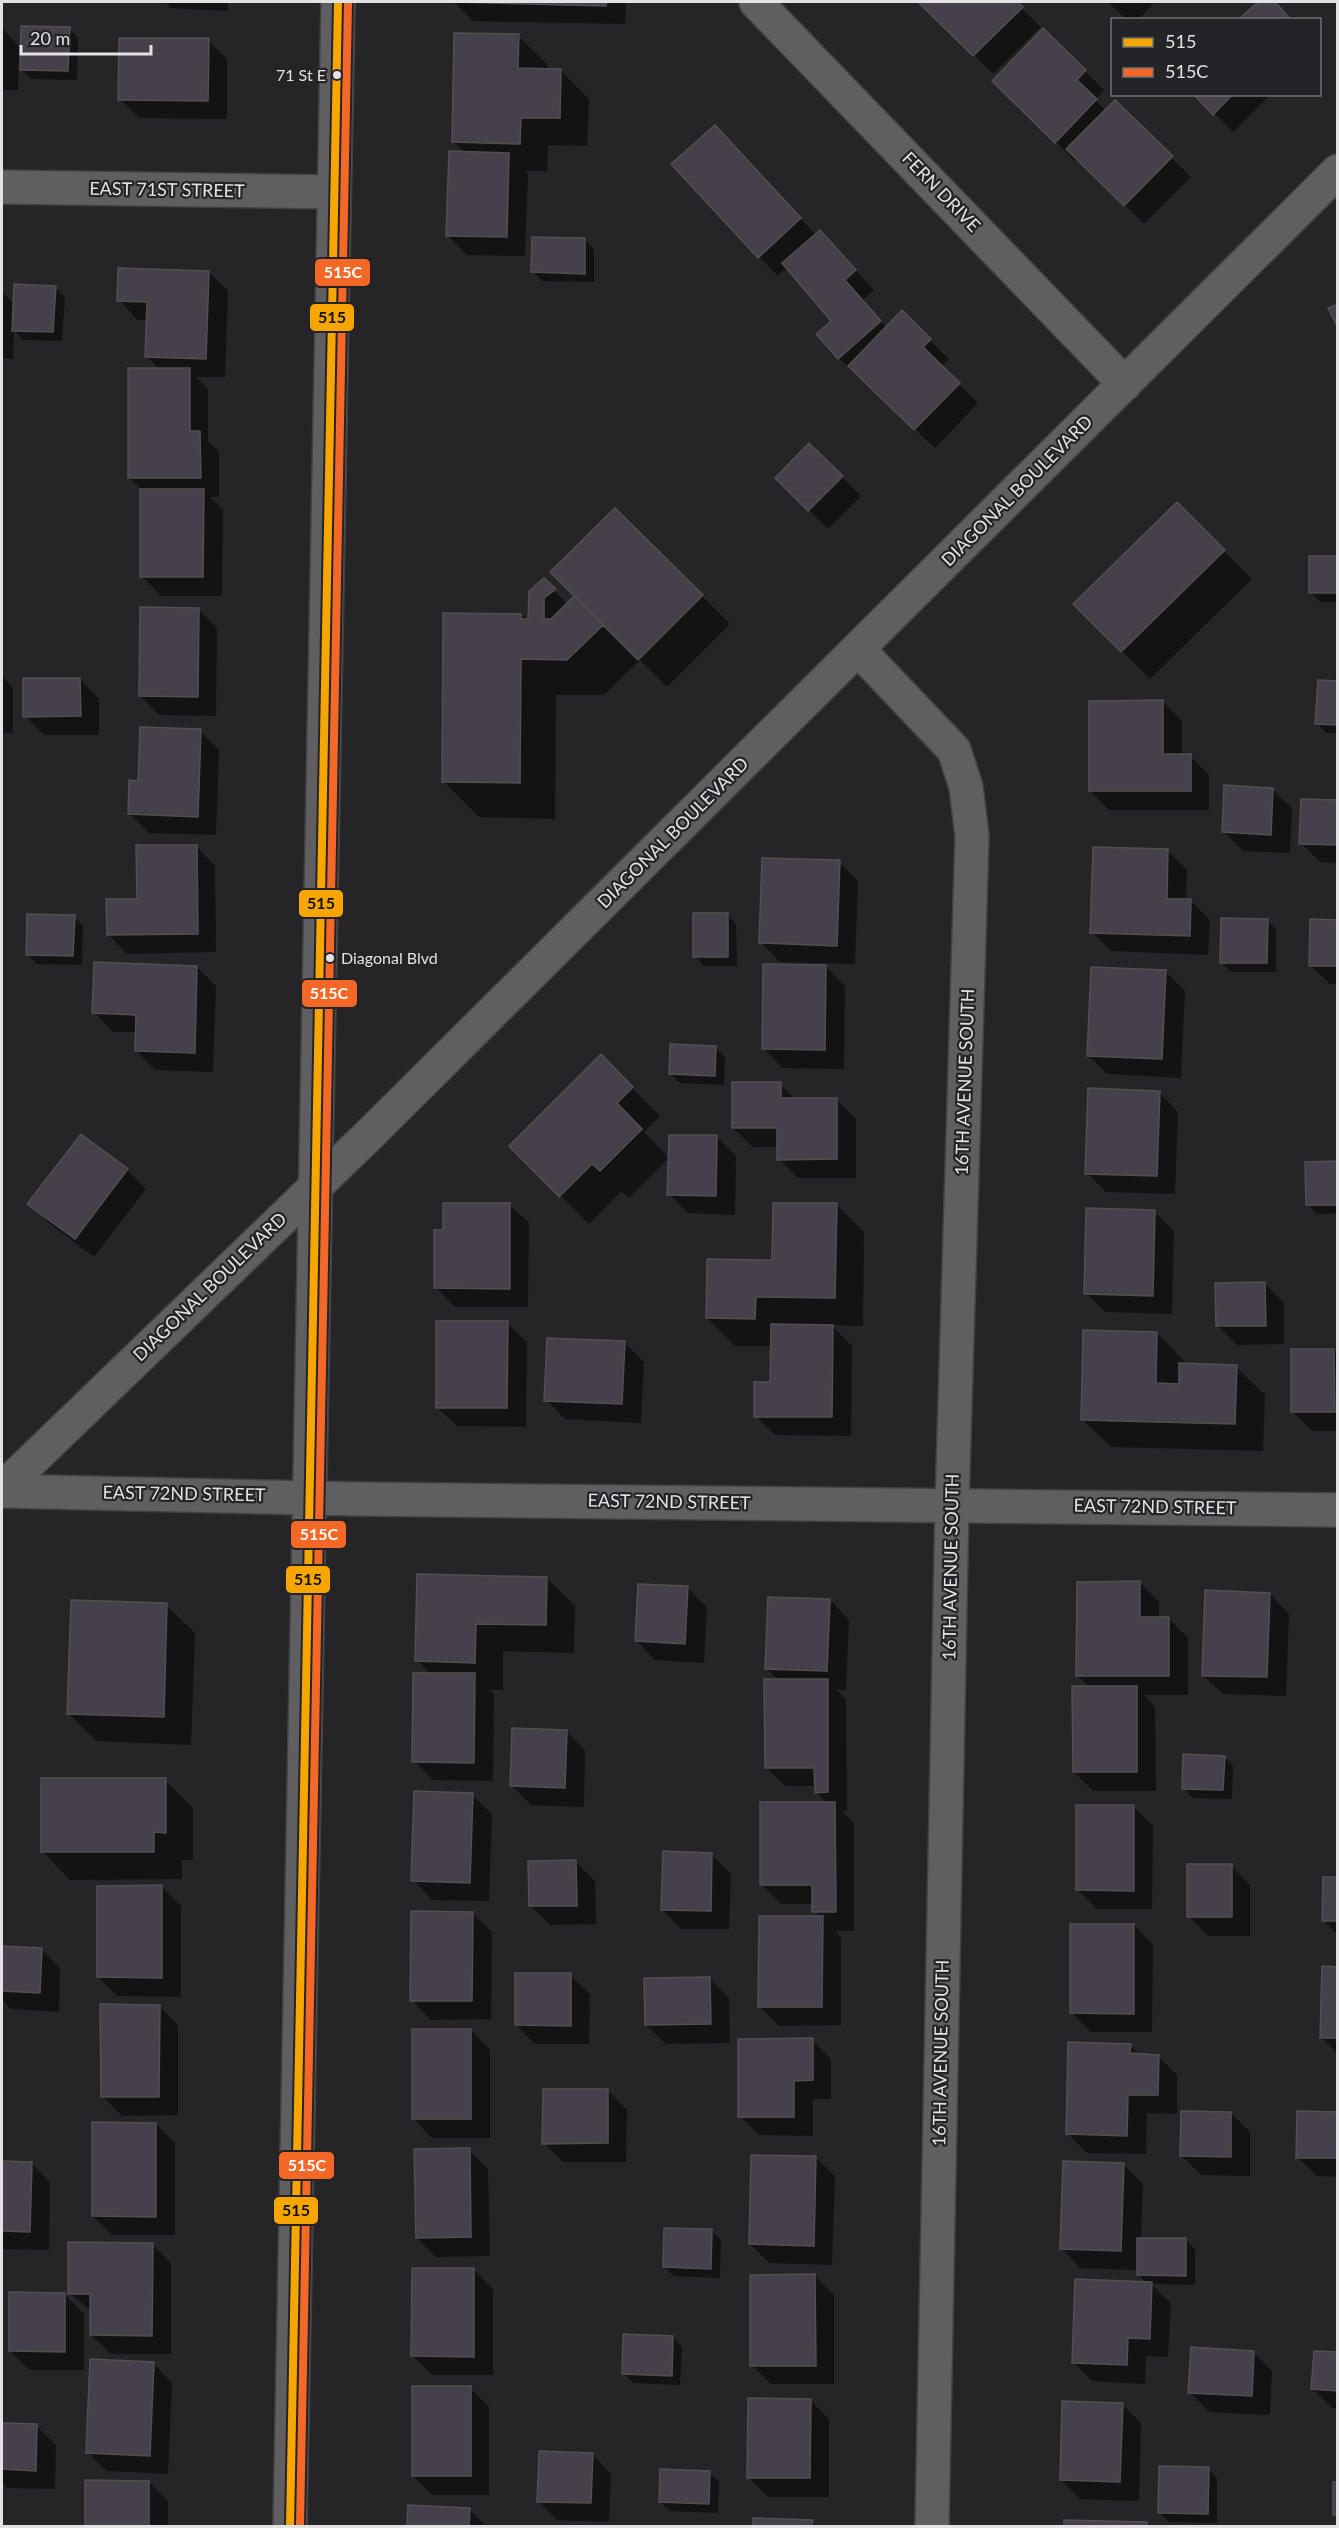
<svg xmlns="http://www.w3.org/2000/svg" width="1339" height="2528" font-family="Lato,sans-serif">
	<rect width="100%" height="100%" fill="#252426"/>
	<path fill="#0007" d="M165,2H228V11L171,8Z
		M454,2H626L625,24L473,21Z
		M920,2H1015L1041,27L993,74Z
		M1108,2H1155L1138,20H1127Z
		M2,28L19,46L18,90H2Z
		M69,29L78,38L77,80L31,79L22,69Z
		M518,36L547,64V70L561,71L589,99L587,146L548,145L547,171H525L528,174L525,256L467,255L448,236L465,153L453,142Z
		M208,40L227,59V119L139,118L120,99Z
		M1085,71L1104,90L1095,100L1106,111L1115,102L1191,177L1144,224L1078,158L1075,161L1013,100Z
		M1195,94H1270V95L1233,132Z
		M734,146L816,235L820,232L874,290L863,300L887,328L902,312L949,359L942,367L978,403L935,448L839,358L834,321L787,267L778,276L759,257Z
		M585,240L594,249V282L542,281L533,271Z
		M209,272L228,291L225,377H196L208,389V441L219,452V497H210L223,510L222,596H161L142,576V490L129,477L159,369L147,356L148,320H138L119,300Z
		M55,287L65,297L62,341L23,340L14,330L13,359L2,358V292L15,305Z
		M809,445L861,496L828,529L777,478Z
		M1177,504L1252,579L1150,679L1075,604Z
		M615,510L730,624L667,687L640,660L604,695H556L555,819L479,817L443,781L521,615L530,621L543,580L568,604L576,596Z
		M1338,558V602H1320L1310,592Z
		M198,609L217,628L216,716L159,715L140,696Z
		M2,676L13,688V733H2Z
		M80,679L99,699V735H44L25,716Z
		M1338,683V733H1326L1317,723Z
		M1163,702L1182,721V756H1190L1209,775V810H1109L1090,790Z
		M200,731L219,750L216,835L149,833L129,813L140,783Z
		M1272,789L1292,808L1290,853L1243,851L1224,832Z
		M1338,802V863L1320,862L1301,843Z
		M196,846L215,866L216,952L127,954L108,934Z
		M1168,851L1187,870L1186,900L1191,901L1210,920L1208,955L1111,951L1092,932Z
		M839,862L858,881L855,964L780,962L760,942Z
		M727,914L736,924L737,966H704L695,956Z
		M74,917L83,926L82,965L37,964L28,955Z
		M1267,920L1276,929V972H1231L1222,963Z
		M1338,922V984H1330L1310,965Z
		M197,967L216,986L213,1072L155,1070L136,1051L137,1032H113L94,1012Z
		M826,967L845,986L844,1069L783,1068L764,1049Z
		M1166,972L1185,991L1181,1078L1107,1074L1088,1055Z
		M715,1047L725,1057L724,1085L680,1083L670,1074Z
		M601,1057L660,1116L644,1132L669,1158L629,1198L621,1191L589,1224L511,1146Z
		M780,1084L796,1100H837L856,1119V1178H798L779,1159V1147H753L733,1128Z
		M1159,1092L1178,1112L1175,1194L1106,1192L1087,1173Z
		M717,1137L736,1156L735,1215L688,1213L669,1194Z
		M1338,1163V1213L1317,1214L1308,1204Z
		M127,1170L146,1189L94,1257L49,1223L29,1203Z
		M509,1204L529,1223L528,1307H455L435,1287L445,1232Z
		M836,1204L864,1232L863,1326L831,1325L852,1346L851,1436L775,1435L756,1416L772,1384V1346H735L707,1318Z
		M1154,1212L1174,1231L1172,1314L1105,1312L1086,1293Z
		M1265,1284L1284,1303V1344L1237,1345L1218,1326Z
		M507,1323L527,1342L526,1427L457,1426L437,1407Z
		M1157,1333L1185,1362V1365L1236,1367L1265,1395L1263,1451L1111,1447L1082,1419Z
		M625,1343L644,1362L641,1423L565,1419L546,1400Z
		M1334,1350L1338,1354V1431H1312L1293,1412Z
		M547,1578L575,1606L574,1653L503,1651V1690H490L494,1694L493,1781L433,1780L414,1761L430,1674L417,1660Z
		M1140,1583L1159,1602V1619H1169L1188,1638V1695H1144L1155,1707L1156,1791H1093L1074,1772L1089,1687L1078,1676Z
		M687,1588L707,1607L704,1663L655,1660L636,1640Z
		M1270,1594L1289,1614L1286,1696L1223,1694L1203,1675Z
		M830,1600L849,1620L846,1690L836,1689L846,1700L847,1811H842L854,1823V1931H835L841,1937V2025L779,2026L760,2007L821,1918L814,1911V1904H781L761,1884L828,1804L816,1792V1786H785L766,1767L779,1681L767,1669Z
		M166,1605L195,1633L191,1745L97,1741L68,1713Z
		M566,1731L585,1750L584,1807L531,1805L512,1786Z
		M1224,1757L1233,1766L1232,1799L1193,1798L1183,1788Z
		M165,1780L193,1808V1860H182V1879L70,1880L42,1851Z
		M472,1795L492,1814L489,1901L432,1900L413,1880Z
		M1134,1807L1153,1826L1152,1909H1097L1078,1890Z
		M711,1854L731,1874L729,1929H681L662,1909Z
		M576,1862L595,1881L596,1924L550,1925L531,1906Z
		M1231,1866L1250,1885V1936H1208L1189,1916Z
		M1338,1879V1935L1323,1920Z
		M162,1887L181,1906V1997L117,1996L98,1977Z
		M472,1913L492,1932L491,2019L431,2020L412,2000Z
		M1134,1925L1153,1945L1152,2032H1091L1072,2013Z
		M2,1948L41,1949L60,1968L59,2012L11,2009L2,2000Z
		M1338,1968V2054L1321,2037Z
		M570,1975L590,1994L589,2044H535L516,2025Z
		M710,1979L729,1998L730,2043L666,2044L646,2025Z
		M159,2006L178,2025V2115L122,2116L102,2096Z
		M471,2030L490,2050V2138H432L413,2118Z
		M812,2040L831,2059V2099H813V2136L759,2135L740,2116Z
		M1130,2046L1140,2055L1158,2056L1177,2075V2114L1147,2113L1146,2154L1087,2153L1067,2133Z
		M608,2091L627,2110L626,2162H563L544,2143Z
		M1231,2113L1250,2132V2176L1201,2175L1182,2156Z
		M1338,2114V2177L1317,2176L1297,2157Z
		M156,2124L175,2143V2235H112L93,2216Z
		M469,2150L488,2169L490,2256L436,2257L417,2238Z
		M815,2157L835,2176L832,2265L769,2263L750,2244Z
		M2,2162L31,2163L50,2182L49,2250L2,2249Z
		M1124,2165L1143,2184L1141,2240H1186L1195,2249V2285L1151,2284L1171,2303L1168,2357L1146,2356L1145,2384L1092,2381L1073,2362L1148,2284L1138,2274V2270L1080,2268L1061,2248Z
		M712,2231L721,2240L720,2278L674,2276L664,2267Z
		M152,2244L171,2263V2354H111L91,2335L92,2312L70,2293Z
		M474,2270L493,2289V2375H432L413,2356Z
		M815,2276L834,2295V2384H771L752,2365Z
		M65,2295L84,2314V2370H30L10,2351Z
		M673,2338L682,2347L680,2385L633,2383L623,2373Z
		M1253,2352L1272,2371L1270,2415L1209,2412L1190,2392Z
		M1338,2354V2408H1332L1313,2389Z
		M153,2363L172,2383L168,2474L107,2471L87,2452Z
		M470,2388L489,2407V2495H432L413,2476Z
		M810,2400L829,2419V2497H768L748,2477Z
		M1122,2404L1141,2423L1139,2501L1080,2499L1061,2480Z
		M2,2425L36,2426L56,2445L55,2489L7,2488L2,2482Z
		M592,2454L611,2474L609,2522L557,2520L538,2501Z
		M1208,2469L1217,2478V2523L1169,2522L1160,2513Z
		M709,2473L719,2482L718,2513L670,2511L660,2502Z
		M87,2482H149L168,2501V2526H87Z
		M409,2507L469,2509L486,2526H409Z
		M754,2519L812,2522L817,2526H754Z
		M1066,2522L1147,2523L1150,2526H1066Z"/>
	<path fill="#45404a" stroke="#504f51" stroke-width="1.5" d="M453,2H607L606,6Z
		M918,2H1017L1023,7L973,56Z
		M1258,2H1275L1291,20H1238Z
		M21,26L70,27L68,71L20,70Z
		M1043,28L1086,70L1077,80L1097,99L1055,143L992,81Z
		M454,33L519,34L518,68L561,69L560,118H521L520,144L452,142Z
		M119,38H209L208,101L118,100Z
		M1193,94H1233L1213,115Z
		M1115,100L1173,156L1124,206L1066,149Z
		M715,125L801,218L758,258L671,164Z
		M449,151L509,153L507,237L446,236Z
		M820,230L856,270L845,280L881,321L838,359L816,334L831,321L782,263Z
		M532,237L585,238V274L531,272Z
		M118,268L209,271L206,359L145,357L147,302L117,301Z
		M14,284L56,286L53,332L12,331Z
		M1338,304V328L1328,308Z
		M902,310L931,339L923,347L960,383L914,430L848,366Z
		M128,368H190V431H200L201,478H128Z
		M809,443L843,476L808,511L775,478Z
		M140,489H204L203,577H140Z
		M1177,502L1225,550L1121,652L1073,604Z
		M615,508L703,595L638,660L550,572Z
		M1309,556H1338V593H1309Z
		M544,578L556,589L544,598V619H551L574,596L603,625L567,660L521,659L520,783L442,782L443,613L521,614V619H528L529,591Z
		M140,607L199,608L198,697L139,696Z
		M23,678H80L81,716L23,717Z
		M1318,680L1338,681V725L1315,724Z
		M1163,700V754H1191V791H1089V701Z
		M140,727L201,729L198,817L128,814L129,780L138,781Z
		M1224,785L1273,788L1271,835L1222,832Z
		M1301,799L1338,800V845L1299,844Z
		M136,845H197L198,934L107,935L106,899H137Z
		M1093,847L1168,849L1167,899H1191L1190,936L1090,933Z
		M762,858L840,860L837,946L759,943Z
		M693,913H728V957H693Z
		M27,914L75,915L73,956L26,955Z
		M1221,918L1268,919L1267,963H1220Z
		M1310,919L1338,920V966H1309Z
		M94,962L197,966L195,1053L135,1051L136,1015L92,1013Z
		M763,964L826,965L825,1050L762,1049Z
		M1091,967L1166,970L1162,1059L1087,1056Z
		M670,1044L716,1046L715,1076L669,1074Z
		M601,1054L633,1087L617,1103L642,1129L600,1171L592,1164L559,1197L509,1146Z
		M732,1082H781V1098H837V1159L777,1160V1128H732Z
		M1088,1088L1160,1091L1157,1176L1085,1174Z
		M81,1134L128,1169L75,1239L27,1204Z
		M669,1135H717L716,1196L667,1195Z
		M1338,1161V1205H1306L1305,1162Z
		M443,1203H510V1289L434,1288V1230H443Z
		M773,1203H837L835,1298L756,1297L755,1319L706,1318L707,1259L772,1260Z
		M1086,1208L1155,1210L1153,1296L1084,1294Z
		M1265,1282L1266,1326H1216L1215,1283Z
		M436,1321H508L507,1408H436Z
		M771,1324L833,1325L832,1417H754V1382H770Z
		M1083,1330L1157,1332L1156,1383L1179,1384V1363L1237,1365L1235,1424L1081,1420Z
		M547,1338L625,1341L622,1404L544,1401Z
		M1291,1349H1334L1335,1412H1291Z
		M417,1574L547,1577L546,1625L476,1624L475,1663L415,1661Z
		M1140,1581V1617H1169V1676H1076L1077,1582Z
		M638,1584L688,1586L685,1644L635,1641Z
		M1205,1590L1270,1593L1267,1677L1202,1676Z
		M768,1597L830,1599L827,1671L765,1669Z
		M71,1600L167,1603L164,1717L67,1714Z
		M413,1673H475L474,1763L412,1762Z
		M764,1679H828V1792L815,1793L814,1768H765Z
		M1072,1686H1137V1772H1073Z
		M512,1728L567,1730L565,1788L510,1786Z
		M1183,1754L1225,1756L1223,1790L1182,1789Z
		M41,1778H166V1833L154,1832V1852H41Z
		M414,1791L473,1793L470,1883L411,1881Z
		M760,1802H835L836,1912H812V1885H760Z
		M1076,1805H1134V1891L1076,1890Z
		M663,1851L712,1853L711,1911L661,1910Z
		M576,1860L577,1906H529L528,1861Z
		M1187,1864H1232V1917H1187Z
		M1323,1877H1338V1921H1322Z
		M162,1885V1978L97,1977V1886Z
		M411,1911L473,1912L472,2001H410Z
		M759,1916H823L822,2007H758Z
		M1070,1924H1134V2014L1070,2013Z
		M2,1946L42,1948L40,1993L2,1991Z
		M1322,1966L1338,1967V2038H1320Z
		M515,1973H571V2026L515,2025Z
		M710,1977L711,2024L645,2025L644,1978Z
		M100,2004L160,2005L159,2097H101Z
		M412,2029H471V2119H412Z
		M813,2038V2080L794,2081V2117H738V2039Z
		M1068,2042L1131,2044L1130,2053L1159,2055L1158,2095H1128L1127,2136L1066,2134Z
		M543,2089H608V2143L542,2144Z
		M1181,2111L1231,2112V2157L1180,2156Z
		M1297,2111L1338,2112V2158H1296Z
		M92,2122L156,2123V2217L92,2216Z
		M470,2148L471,2237L416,2238L414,2149Z
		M751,2155L816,2156L814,2246L749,2244Z
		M2,2161L32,2162L30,2232L2,2231Z
		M1063,2161L1124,2163L1121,2251L1060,2249Z
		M664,2228L712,2229L711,2269L663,2267Z
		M1137,2238H1186V2276L1137,2275Z
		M68,2242L153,2243L152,2336L90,2335V2294H68Z
		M412,2268H474V2357L411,2356Z
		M815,2274L816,2366H750V2275Z
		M1075,2279L1152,2282L1150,2339L1128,2338L1127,2365L1072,2363Z
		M9,2292L65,2293V2352L9,2351Z
		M623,2334L673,2336L672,2376L622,2374Z
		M1191,2347L1254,2351L1252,2396L1188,2393Z
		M1314,2351L1338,2352V2391L1311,2389Z
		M90,2359L154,2362L150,2456L86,2453Z
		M412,2386H471V2476H412Z
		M748,2398L811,2399L810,2478H747Z
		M1062,2401L1123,2403L1120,2482L1060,2480Z
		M2,2423L37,2424L36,2471L2,2469Z
		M539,2451L593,2453L591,2503L537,2502Z
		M1159,2466L1209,2467L1208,2514L1158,2513Z
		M660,2469L710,2471L709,2504L659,2502Z
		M85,2480L149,2481V2526H85Z
		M1333,2482H1338V2515H1333Z
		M408,2505L470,2508L469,2526H407Z
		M753,2518L813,2520L812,2526H753Z
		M1064,2520L1147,2522V2526H1064Z"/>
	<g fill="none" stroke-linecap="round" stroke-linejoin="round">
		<g stroke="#414142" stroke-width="36">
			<path id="minor" d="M756,2L1125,384
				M2,187L333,192
				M858,649L954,750L966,787L972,836L952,1504L932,2526
				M2,1489L370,1134L1338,171
				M2,1491L360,1499L1338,1510
				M290,2526L338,2"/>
		</g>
		<use href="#minor" stroke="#5f5e60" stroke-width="33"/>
		<g stroke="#242327" stroke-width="12">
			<path id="bus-1" d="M290,2526L338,2"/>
		</g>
		<g stroke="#242327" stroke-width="12">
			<path id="bus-2" d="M300,2526L348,2"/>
		</g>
		<use href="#bus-1" stroke="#f7a600" stroke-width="8"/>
		<use href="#bus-2" stroke="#f36827" stroke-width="8"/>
	</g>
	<g fill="#e3e3e5" stroke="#242327" stroke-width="2">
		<circle cx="337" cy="75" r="5"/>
		<circle cx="330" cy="958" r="5"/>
	</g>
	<g text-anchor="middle" stroke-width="4.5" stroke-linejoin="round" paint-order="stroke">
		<g font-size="16" fill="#e3e3e5" stroke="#242327" text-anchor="end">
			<text x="326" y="81">71 St E</text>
			<text x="341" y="964" text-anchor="start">Diagonal Blvd</text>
		</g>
		<g font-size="18" fill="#e3e3e5" stroke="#242327">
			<text transform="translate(167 190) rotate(1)" y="6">EAST 71ST STREET</text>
			<text transform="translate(941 192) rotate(46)" y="6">FERN DRIVE</text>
			<text transform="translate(1017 491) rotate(-45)" y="6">DIAGONAL BOULEVARD</text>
			<text transform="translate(673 833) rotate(-45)" y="6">DIAGONAL BOULEVARD</text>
			<text transform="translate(965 1082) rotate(-88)" y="6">16TH AVENUE SOUTH</text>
			<text transform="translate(210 1287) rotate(-44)" y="6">DIAGONAL BOULEVARD</text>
			<text transform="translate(184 1494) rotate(1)" y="6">EAST 72ND STREET</text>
			<text transform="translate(669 1502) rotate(1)" y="6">EAST 72ND STREET</text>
			<text transform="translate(1155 1507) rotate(1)" y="6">EAST 72ND STREET</text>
			<text transform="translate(951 1567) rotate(-89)" y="6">16TH AVENUE SOUTH</text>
			<text transform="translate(941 2053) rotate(-89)" y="6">16TH AVENUE SOUTH</text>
		</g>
	</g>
	<g stroke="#242327" stroke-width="2">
		<rect x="314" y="258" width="57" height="29" rx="6" fill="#f36827"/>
		<rect x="309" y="303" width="46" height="29" rx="6" fill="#f7a600"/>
		<rect x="298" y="889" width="46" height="29" rx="6" fill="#f7a600"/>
		<rect x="301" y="979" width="57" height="29" rx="6" fill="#f36827"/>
		<rect x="290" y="1520" width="57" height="29" rx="6" fill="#f36827"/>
		<rect x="285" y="1565" width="46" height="29" rx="6" fill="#f7a600"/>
		<rect x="278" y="2151" width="57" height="29" rx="6" fill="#f36827"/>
		<rect x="273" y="2196" width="46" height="29" rx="6" fill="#f7a600"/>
	</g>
	<g font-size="16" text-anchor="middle" font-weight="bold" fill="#fff">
		<text x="343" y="278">515C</text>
		<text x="329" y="999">515C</text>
		<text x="319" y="1540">515C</text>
		<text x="307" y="2171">515C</text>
	</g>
	<g font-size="16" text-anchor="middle" font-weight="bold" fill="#111">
		<text x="332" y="323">515</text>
		<text x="321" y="909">515</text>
		<text x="308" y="1585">515</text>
		<text x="296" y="2216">515</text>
	</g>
	<rect width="1339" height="2528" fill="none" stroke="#e3e3e5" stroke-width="6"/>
	<rect x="1111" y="18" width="210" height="78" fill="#242327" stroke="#707073" stroke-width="1.5"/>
	<rect x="1123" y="38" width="30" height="9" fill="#f7a600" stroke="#707073" stroke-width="1.5"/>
	<text x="1165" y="48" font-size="18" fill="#e3e3e5">515</text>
	<rect x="1123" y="68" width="30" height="9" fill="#f36827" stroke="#707073" stroke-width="1.5"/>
	<text x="1165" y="78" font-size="18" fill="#e3e3e5">515C</text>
	<path d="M21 45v9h130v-9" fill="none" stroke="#e3e3e5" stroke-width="3"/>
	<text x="30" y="45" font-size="18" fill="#e3e3e5" stroke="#242327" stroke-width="4.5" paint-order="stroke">20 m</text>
</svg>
